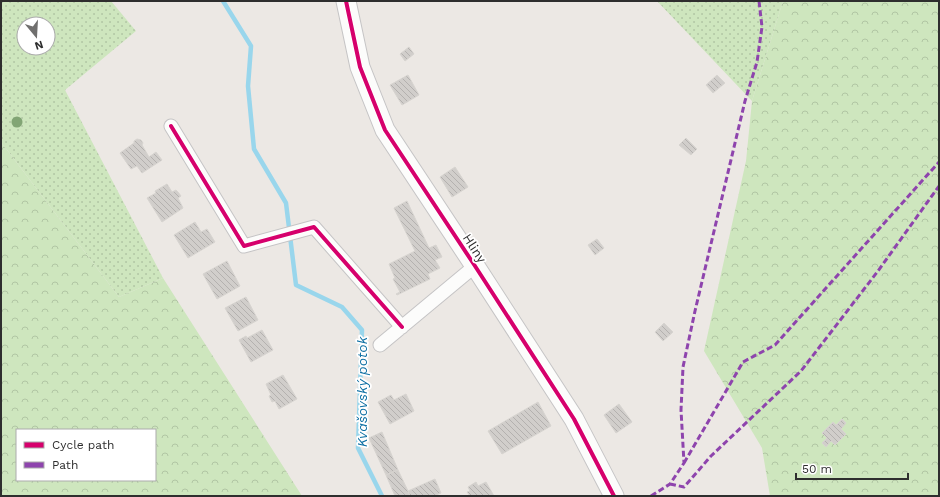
<svg xmlns="http://www.w3.org/2000/svg" width="940" height="497" font-family="'Work Sans',sans-serif">
	<defs>
		<pattern id="grass-dots" width="8" height="8" patternUnits="userSpaceOnUse"><rect width="8" height="8" fill="#cee6be"/><path d="M2 2h.1M6 6h.1" fill="none" stroke="#b1c6a4" stroke-width="1.8" stroke-linecap="round"/></pattern>
		<pattern id="forest-crowns" width="20" height="18" patternUnits="userSpaceOnUse"><rect width="20" height="18" fill="#cee6be"/><path d="M2 6a3 3 0 1 1 6 0M12 15a3 3 0 1 1 6 0" fill="none" stroke="#b1c6a4"/></pattern>
		<pattern id="building-back-hatch" width="6" height="6" patternUnits="userSpaceOnUse"><rect width="6" height="6" fill="#d1cecb"/><path d="M-1 5l2 2M0 0l6 6M5-1l2 2" fill="none" stroke="#b4b1af"/></pattern>
	</defs>
	<rect width="100%" height="100%" fill="#ece8e4"/>
	<path fill="url(#grass-dots)" fill-rule="evenodd" d="M1,1H111L136,31L65,90L163,278L119,297L1,142ZM24,24H48V48H24Z
		M657,1H783L752,101Z"/>
	<path fill="url(#forest-crowns)" fill-rule="evenodd" d="M783,1H939V496H770L762,448L704,351L746,161L752,101Z
		M1,142L119,297L163,278L302,496H1ZM17,430H155V480H17Z"/>
	<g fill="none" stroke-linecap="round" stroke-linejoin="round">
		<path stroke="#99d6ec" stroke-width="4.5" d="M223,1L251,46L248,86L254,149L286,203L296,285L342,307L362,330L358,448L382,496"/>
	</g>
	<path fill="url(#building-back-hatch)" stroke="#d7d4d0" d="M409,47L414,54L405,61L400,54Z
		M408,75L419,95L402,105L390,85Z
		M717,75L725,83L713,93L706,85Z
		M686,138L697,149L691,155L679,145Z
		M137,139L141,140L143,143L142,145L149,157L156,152L162,160L142,173L137,166L131,169L120,153L134,143V141Z
		M455,167L468,187L452,197L440,177Z
		M167,184L172,192L176,190L178,192L181,196L178,198L183,208L162,222L147,198L156,193L155,191Z
		M407,201L429,248L436,245L442,257L435,260L440,268L428,274L430,279L397,295L396,294L400,292L393,279L395,278L389,264L415,251L394,208Z
		M195,222L201,232L207,229L215,242L188,258L174,235Z
		M597,239L604,248L595,255L588,245Z
		M227,261L240,286L217,299L203,274Z
		M246,297L258,320L238,331L225,308Z
		M664,323L673,332L663,341L655,332Z
		M262,330L273,350L251,362L239,340L246,336L247,338Z
		M283,375L297,399L279,409L275,401L272,402L269,396L271,395L266,384Z
		M406,394L414,411L390,424L378,402L391,395L394,400Z
		M538,402L551,426L502,454L488,431Z
		M619,404L632,422L616,433L604,415Z
		M842,419L846,423L841,429L846,434L835,445L831,441L826,447L822,443L827,438L822,433L833,422L836,425Z
		M382,432L398,470L386,475L369,438Z
		M398,470L408,491L410,496H395L386,475Z
		M435,479L441,493L434,496H410L408,491Z
		M476,482L478,486L486,482L494,496H470L467,492L470,491L468,487Z"/>
	<g fill="none" stroke-linecap="round" stroke-linejoin="round">
		<g stroke="#c5c4c5" stroke-width="15">
			<path id="street" d="M171,126L244,246L314,227L402,327
				M380,345L475,266"/>
		</g>
		<g stroke="#c5c4c5" stroke-width="21">
			<path id="secondary" d="M346,1L360,67L385,130L475,266L574,419L614,496"/>
		</g>
		<use href="#street" stroke="#fcfcfb" stroke-width="13"/>
		<use href="#secondary" stroke="#fcfcfb" stroke-width="19"/>
		<path stroke="#8e44ad" stroke-width="3" stroke-dasharray="6 3" stroke-linecap="butt" d="M684,463L743,362L775,345L939,162
			M670,484L684,487L711,456L801,371L878,271L939,186
			M651,496L670,484L684,463L681,410L683,367L695,311L745,101L757,62L762,27L759,1"/>
		<g stroke="#fff" stroke-width="6">
			<path id="cycleway" d="M346,1L360,67L385,130L475,266L574,419L614,496
				M171,126L244,246L314,227L402,327"/>
		</g>
		<use href="#cycleway" stroke="#d6006c" stroke-width="4"/>
	</g>
	<circle fill="#82a575" cx="17" cy="122" r="5.5"/>
	<g text-anchor="middle" stroke-width="3.5" stroke-linejoin="round" paint-order="stroke">
		<g font-size="13" fill="#2e2e2e" stroke="#fff">
			<text transform="translate(475 248) rotate(57)" y="5">Hliny</text>
		</g>
		<g font-size="14" font-style="italic" fill="#0d6fa3" stroke="#fff">
			<text transform="translate(362 392) rotate(-90)" y="5">Kvašovský potok</text>
		</g>
	</g>
	<rect width="940" height="497" fill="none" stroke="#2e2e2e" stroke-width="4"/>
	<rect x="16" y="429" width="140" height="52" fill="#ffffff" stroke="#ababab"/>
	<rect x="24" y="442" width="20" height="6" fill="#d6006c" stroke="#ababab"/>
	<text x="52" y="449" font-size="12" fill="#2e2e2e">Cycle path</text>
	<rect x="24" y="462" width="20" height="6" fill="#8e44ad" stroke="#ababab"/>
	<text x="52" y="469" font-size="12" fill="#2e2e2e">Path</text>
	<g transform="translate(36 36) rotate(162)"><circle r="19" fill="#ffffff" stroke="#ababab"/>
	<path d="M0-3L7 15L0 10L-7 15Z" fill="#706f6e"/>
	<text y="-6" font-size="11" font-weight="bold" text-anchor="middle" fill="#2e2e2e">N</text>
	</g>
	<path d="M796 473v6h112v-6" fill="none" stroke="#2e2e2e" stroke-width="2"/>
	<text x="802" y="473" font-size="12" fill="#2e2e2e" stroke="#ffffff" stroke-width="3" paint-order="stroke">50 m</text>
</svg>
